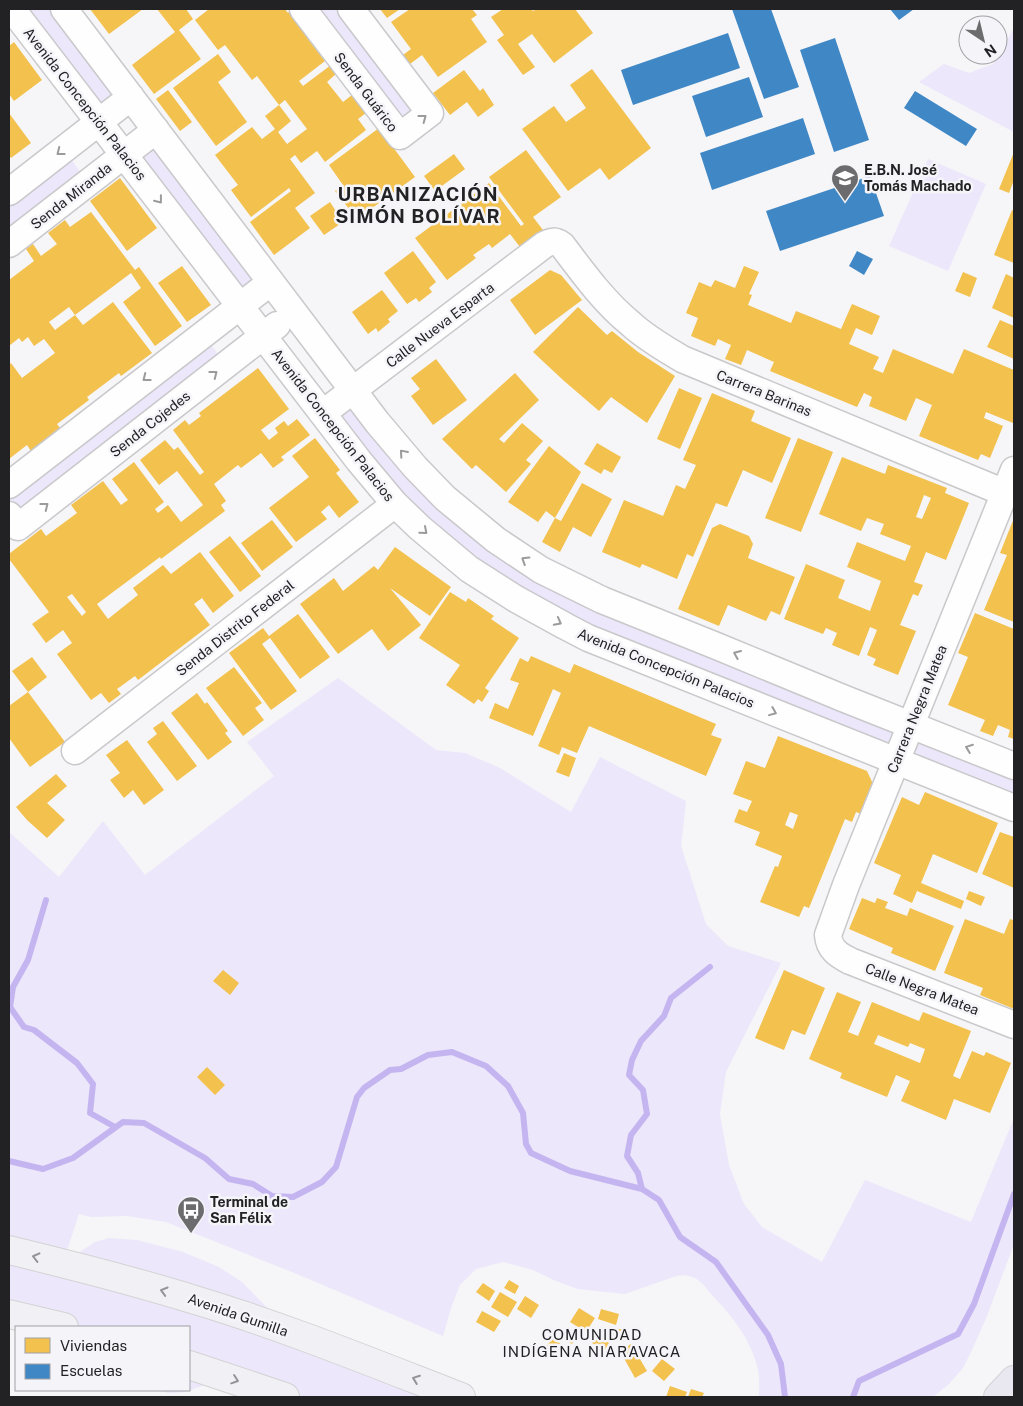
<svg xmlns="http://www.w3.org/2000/svg" width="1023" height="1406" font-family="'Public Sans',sans-serif">
	<rect width="100%" height="100%" fill="#f6f5f8"/>
	<path fill="#ece7fa" d="M19,9H64L131,97L99,122Z
		M303,9H351L430,113L400,136Z
		M1014,28V132L919,82L944,64L969,73L993,64Z
		M156,130L271,282L240,305L124,155Z
		M64,149L88,183L9,244V192Z
		M928,159L986,184L948,271L889,246Z
		M203,334L226,365L18,527L9,515V485Z
		M353,391L496,540L1014,766V808L494,585L323,413Z
		M338,678L436,750L465,753L500,768L571,812L600,757L686,801L681,846L706,924L728,946L781,963L726,1072L720,1114L729,1165L744,1204L762,1227L822,1262L865,1180L971,1222L1014,1118V1244L987,1316L972,1350L963,1368L949,1384L933,1397H759C759,1387 760,1376 757,1366C750,1338 731,1315 712,1295C706,1288 701,1280 692,1277C686,1275 682,1275 676,1276L625,1294L578,1289L556,1281L533,1270L503,1262L476,1269L460,1285L451,1308L443,1336L297,1274L166,1222L127,1216L91,1217L79,1214L63,1263L95,1242L109,1238L137,1240L183,1252L219,1267L242,1282L291,1332L461,1397H285L227,1377L185,1392L168,1393L157,1390H189V1327H48L9,1314V832L59,877L103,821L145,875L274,776L247,742Z"/>
	<path fill="#f2c14e" fill-rule="evenodd" d="M90,9H143L109,34Z
		M157,9H186L193,19L179,30L201,59L154,94L132,65L175,32Z
		M209,9H285L288,13L291,9L311,35L307,38L325,61L299,81L303,86L331,65L337,73L327,82L343,102L352,95L366,113L358,119L366,130L325,162L317,151L301,163L295,155L290,159L315,193L295,208L310,228L274,255L250,222L291,191L289,188L251,217L231,190L238,185L215,155L252,127L262,139L275,129L265,116L279,105L291,121L278,132L287,144L307,129L285,100L279,105L257,76L252,80L225,45L218,50L195,20Z
		M380,9H400L387,18Z
		M410,9H472L477,15L471,19L487,42L438,77L422,55L410,64L403,55L411,49L391,22Z
		M503,9H531L533,11L537,9H575L593,33L554,63L532,34L518,44L535,67L523,75L497,40L504,35L491,17Z
		M14,42L42,80L14,101L9,94V46Z
		M218,54L231,72L218,82L247,122L216,146L173,88Z
		M592,69L651,148L609,180L600,168L568,191L522,129L554,106L566,122L586,108L570,85Z
		M464,70L480,91L483,88L494,105L478,117L467,102L450,115L433,93Z
		M168,90L192,122L180,131L156,99Z
		M9,113L31,143L11,158L9,155Z
		M379,128L415,177L357,219L335,191L343,185L329,165Z
		M526,150L561,197L533,217L543,230L520,247L510,234L492,248L489,244L473,255L476,258L447,280L415,238L489,183L521,226L524,224L489,177Z
		M1014,152V180L1009,193L999,189Z
		M454,154L465,169L435,191L424,176Z
		M120,178L157,228L127,251L90,201Z
		M330,202L343,222L324,235L310,216Z
		M1012,210L1014,211V263L994,255Z
		M91,212L135,270L139,267L182,326L155,346L123,302L141,288L131,273L75,315L83,325L113,302L152,353L121,376L119,373L87,397L89,400L57,424L63,432L33,454L27,445L9,459V365L11,363L22,378L55,353L44,339L34,346L28,337L22,342L19,338L9,346V280L34,261L26,249L33,244L41,256L57,244L48,233L65,220L70,227ZM69,307L75,315L55,330L49,322Z
		M413,251L436,282L429,288L432,292L419,302L416,298L407,304L384,273Z
		M182,266L211,305L187,322L158,283Z
		M744,266L759,272L749,294L752,295L748,305L791,323L796,311L841,329L852,304L880,316L872,335L856,328L849,344L879,357L873,369L883,373L893,349L953,374L964,349L1014,370L1013,423L986,412L984,418L1003,426L990,458L981,454L978,460L919,436L932,405L916,398L906,421L869,406L872,397L864,393L857,407L770,371L774,362L747,350L741,365L725,359L731,345L718,339L715,346L691,336L698,318L686,313L699,282L711,287L715,280L735,288Z
		M550,270L561,275L582,300L535,335L510,300Z
		M963,272L977,278L970,297L955,291Z
		M1006,274L1014,278V318L992,308Z
		M382,290L398,311L388,319L390,322L378,332L376,328L368,334L352,312Z
		M578,307L607,335L612,331L638,352L675,376L647,423L611,397L599,411L563,380L533,352Z
		M1000,320L1014,326V359L987,347Z
		M436,359L467,400L433,425L411,396L420,389L411,378Z
		M258,368L289,409L261,430L269,440L278,433L275,428L284,421L288,426L297,419L310,435L281,457L284,460L273,468L261,453L241,468L238,465L214,484L226,501L221,505L225,511L161,559L160,557L97,604L108,619L138,595L133,588L163,565L171,574L200,552L234,596L213,613L202,598L194,604L210,625L138,680L135,676L117,689L121,694L109,703L101,693L91,700L57,654L72,643L63,630L46,643L32,624L49,612L9,559V554L41,529L46,536L77,513L71,505L103,481L121,505L128,500L112,479L134,462L164,502L155,509L158,513L168,505L181,522L203,505L177,471L159,485L140,460L165,440L174,450L178,447L200,475L204,472L173,430L185,420L189,425L201,416L199,413ZM72,594L86,612L82,616L67,597Z
		M515,373L539,400L499,439L504,443L522,423L543,441L526,460L531,464L506,492L476,465L472,469L442,439Z
		M679,388L702,398L680,449L657,439Z
		M712,393L755,411L751,421L791,438L772,483L743,470L727,507L716,503L693,557L687,554L677,579L642,564L640,568L602,552L624,500L663,516L676,485L685,489L696,465L683,460Z
		M315,438L340,470L336,473L359,502L339,518L329,505L321,512L327,519L296,542L269,508L309,477L292,456Z
		M798,438L833,452L801,532L765,518Z
		M597,443L621,457L612,473L604,469L601,474L584,464Z
		M549,446L581,472L555,518L546,511L538,522L508,502Z
		M842,457L885,474L888,465L947,488L945,493L969,503L946,560L926,552L914,582L923,585L918,596L913,594L900,625L916,631L898,675L873,665L876,659L867,655L877,630L870,627L859,656L832,645L837,633L826,628L823,634L784,619L806,564L845,580L838,598L870,611L881,581L847,567L857,542L905,561L911,546L880,534L884,524L867,518L861,531L819,514ZM924,495L931,498L922,519L916,517Z
		M582,483L612,499L591,537L573,527L560,552L542,542L555,518L561,521Z
		M1014,518V622L984,610L1007,555L1000,553Z
		M272,520L293,547L262,571L241,543Z
		M720,524L749,536L753,544L748,558L795,577L780,615L771,611L766,621L728,605L719,626L678,609L712,528Z
		M230,536L261,576L240,592L209,552Z
		M395,547L451,587L430,616L390,588L421,625L388,651L372,629L338,654L300,604L334,578L343,591L374,566L378,570Z
		M450,592L466,602L468,598L494,616L491,619L519,638L485,688L489,691L482,702L478,699L474,704L446,685L460,665L419,638Z
		M975,613L1014,629V739L1008,737L1010,730L998,725L993,736L980,731L985,720L948,705L968,657L958,653Z
		M298,614L330,657L300,679L270,638L262,644L297,691L271,710L229,653L263,628L269,636Z
		M531,656L570,673L574,664L716,724L711,735L722,739L706,776L589,726L577,753L562,747L559,755L538,746L561,693L553,689L533,736L489,718L495,703L508,709L519,683L510,680L520,658L528,662Z
		M32,657L47,677L28,692L12,671Z
		M234,667L262,703L255,708L264,720L243,736L206,688Z
		M28,692L65,742L30,767L9,738V706Z
		M197,693L205,704L207,702L228,731L225,733L232,742L208,760L171,713Z
		M163,721L197,766L177,781L147,742L157,734L153,728Z
		M778,736L867,771L873,784L861,814L856,812L852,822L845,819L809,908L804,906L799,917L760,902L775,866L778,867L782,856L755,845L760,832L734,822L739,809L747,812L752,801L733,794L746,761L765,768ZM790,812L798,815L793,829L785,825Z
		M127,740L164,790L144,805L133,790L124,798L110,780L120,773L106,755Z
		M564,753L576,758L569,777L556,772Z
		M56,774L67,786L47,803L65,820L47,838L27,820L16,807Z
		M925,792L998,823L977,873L933,854L921,883L964,901L961,909L917,891L912,903L893,894L901,875L874,863L902,797L919,805Z
		M1000,832L1014,837V888L982,874Z
		M969,891L985,897L981,906L966,899Z
		M862,898L875,903L877,898L888,902L885,908L907,916L910,908L954,926L935,971L891,953L893,948L849,929Z
		M1014,917V1009L980,995L983,988L944,973L965,919L1004,934L1010,919L1013,920Z
		M223,970L239,983L230,995L213,981Z
		M784,970L825,988L805,1035L792,1030L784,1050L755,1038Z
		M837,992L861,1002L848,1032L858,1036L872,1002L919,1021L923,1012L971,1031L953,1076L960,1079L972,1051L984,1056L986,1052L1011,1063L990,1113L954,1099L946,1120L901,1101L910,1081L896,1075L887,1097L840,1078L842,1073L809,1059ZM878,1035L908,1047L910,1043L925,1049L920,1063L874,1044Z
		M207,1067L225,1085L215,1095L197,1077Z
		M509,1280L519,1286L515,1294L504,1288Z
		M483,1283L495,1291L489,1301L476,1292Z
		M500,1292L517,1302L508,1317L491,1307Z
		M525,1296L539,1305L531,1318L517,1309Z
		M579,1308L595,1318L586,1332L570,1322Z
		M601,1309L619,1314L616,1325L598,1319Z
		M482,1311L501,1321L494,1332L476,1322Z
		M613,1328L626,1330L623,1342L610,1340Z
		M569,1330L578,1336L572,1344L563,1338Z
		M598,1335L609,1343L604,1351L592,1343Z
		M553,1338L567,1349L559,1357L546,1347Z
		M631,1344L647,1371L635,1378L620,1351Z
		M662,1359L675,1369L664,1381L652,1371Z
		M670,1386L687,1392L685,1397H666Z
		M691,1389L704,1393L702,1397H688Z"/>
	<path fill="#3f88c5" d="M732,9H771L799,87L764,99Z
		M890,9H914L899,20Z
		M728,33L740,68L633,105L621,70Z
		M835,38L869,140L834,152L800,50Z
		M749,77L763,117L706,137L692,96Z
		M915,91L977,129L966,146L904,108Z
		M803,118L815,154L712,190L700,153Z
		M870,176L884,216L780,251L766,211Z
		M857,251L873,259L864,275L849,266Z"/>
	<g fill="none" stroke-linecap="round" stroke-linejoin="round">
		<path stroke="#c4b5f0" stroke-width="6" d="M46,900L28,960L13,987L10,1007L24,1027L34,1030L77,1063L93,1084L90,1113L115,1127
			M9,1161L43,1169L73,1158L123,1122L144,1123L205,1158L229,1179L253,1184L272,1196L293,1197L322,1182L336,1167L357,1097L364,1088L390,1070L401,1069L428,1055L452,1052L486,1066L508,1086L523,1113L526,1144L531,1153L570,1171L642,1189L659,1200L680,1237L716,1262L768,1335L781,1364L785,1397
			M642,1189L638,1173L627,1156L631,1135L647,1114L643,1090L629,1075L632,1060L641,1041L664,1016L671,998L710,967
			M853,1397L859,1381L958,1334L974,1304L1014,1194"/>
		<g stroke="#c9c8ca" stroke-width="29">
			<path id="minor" d="M12,9L359,461L395,504L420,528L469,569L516,599L565,626L588,638L1014,808
				M64,9L377,422L415,467L445,498L496,540L541,570L602,600L714,645L845,699L1014,766
				M303,9L400,136L430,113L351,9
				M9,192L131,97
				M9,244L156,130
				M323,413L544,245C551,241 555,240 562,245C583,273 604,302 631,324C646,338 664,348 682,359L1005,493
				M1014,470L846,885L828,935C829,949 838,955 850,961L1014,1025
				M9,485L271,282
				M9,515L18,527L277,325
				M75,751L395,504"/>
		</g>
		<g stroke="#d4d3d5" stroke-width="30">
			<path id="major" d="M9,1250C71,1265 134,1281 195,1300C285,1327 373,1363 461,1397
				M9,1314L64,1327
				M189,1365L285,1397"/>
		</g>
		<g stroke="#d4d3d5" stroke-width="30">
			<path id="highway" d="M998,1397L1014,1380"/>
		</g>
		<use href="#minor" stroke="#fefefe" stroke-width="26"/>
		<use href="#major" stroke="#f1f0f5" stroke-width="28"/>
		<use href="#highway" stroke="#e9e7f0" stroke-width="28"/>
	</g>
	<defs><path id="oneway-chevron" d="M-2-3.5L2.5 0L-2 3.5" fill="none" stroke-width="1.6" stroke-linecap="round" stroke-linejoin="round" transform="scale(1.25)"/></defs>
	<g stroke="#9b9b9c">
		<use href="#oneway-chevron" transform="translate(423 118) rotate(-37)"/>
		<use href="#oneway-chevron" transform="translate(60 152) rotate(142)"/>
		<use href="#oneway-chevron" transform="translate(159 200) rotate(52)"/>
		<use href="#oneway-chevron" transform="translate(214 374) rotate(-38)"/>
		<use href="#oneway-chevron" transform="translate(146 378) rotate(142)"/>
		<use href="#oneway-chevron" transform="translate(403 453) rotate(-131)"/>
		<use href="#oneway-chevron" transform="translate(45 506) rotate(-38)"/>
		<use href="#oneway-chevron" transform="translate(424 531) rotate(41)"/>
		<use href="#oneway-chevron" transform="translate(525 560) rotate(-148)"/>
		<use href="#oneway-chevron" transform="translate(558 622) rotate(28)"/>
		<use href="#oneway-chevron" transform="translate(737 654) rotate(-157)"/>
		<use href="#oneway-chevron" transform="translate(773 712) rotate(22)"/>
		<use href="#oneway-chevron" transform="translate(969 748) rotate(-159)"/>
	</g>
	<g stroke="#949397">
		<use href="#oneway-chevron" transform="translate(36 1257) rotate(-166)"/>
		<use href="#oneway-chevron" transform="translate(164 1291) rotate(-164)"/>
		<use href="#oneway-chevron" transform="translate(416 1379) rotate(-159)"/>
		<use href="#oneway-chevron" transform="translate(235 1380) rotate(19)"/>
	</g>
	<defs>
		<g id="school-pin" transform="scale(1.4375)"><path d="M0 17L-7.5 6A9.5 9.5 0 1 1 7.5 6Z" fill="#6c6c6e" stroke="#f5f4f9"/><path d="M0-5L7-2L0 1L-7-2ZM-4 1L0 2.5L4 1V4Q0 6-4 4Z" fill="#fff"/></g>
		<g id="bus-pin" transform="scale(1.4375)"><path d="M0 17L-7.5 6A9.5 9.5 0 1 1 7.5 6Z" fill="#6c6c6e" stroke="#f5f4f9"/><path d="M-5-6H5V4H4V6H2V4H-2V6H-4V4H-5ZM-3.5-4V0h7V-4ZM-3.5 1.2v1.5H-2V1.2ZM2 1.2v1.5H3.5V1.2Z" fill="#fff"/></g>
	</defs>
	<g fill-rule="evenodd">
		<use href="#school-pin" x="845" y="178"/>
		<use href="#bus-pin" x="191" y="1210"/>
	</g>
	<g text-anchor="middle" stroke-width="5" stroke-linejoin="round" paint-order="stroke">
		<g font-size="14" fill="#222224" stroke="#f5f4f9">
			<text transform="translate(366 92) rotate(53)" y="5">Senda Guárico</text>
			<text transform="translate(85 104) rotate(52)" y="5">Avenida Concepción Palacios</text>
			<text transform="translate(71 196) rotate(-38)" y="5">Senda Miranda</text>
			<text transform="translate(440 325) rotate(-37)" y="5">Calle Nueva Esparta</text>
			<text transform="translate(764 393) rotate(22)" y="5">Carrera Barinas</text>
			<text transform="translate(150 424) rotate(-38)" y="5">Senda Cojedes</text>
			<text transform="translate(333 425) rotate(52)" y="5">Avenida Concepción Palacios</text>
			<text transform="translate(235 628) rotate(-38)" y="5">Senda Distrito Federal</text>
			<text transform="translate(666 668) rotate(22)" y="5">Avenida Concepción Palacios</text>
			<text transform="translate(917 709) rotate(-68)" y="5">Carrera Negra Matea</text>
			<text transform="translate(922 989) rotate(21)" y="5">Calle Negra Matea</text>
			<text transform="translate(238 1315) rotate(19)" y="5">Avenida Gumilla</text>
		</g>
		<g font-size="14" font-weight="bold" fill="#222224" stroke="#f5f4f9" text-anchor="start">
			<text x="864" y="175">E.B.N. José<tspan x="864" dy="16">Tomás Machado</tspan></text>
			<text x="210" y="1207">Terminal de<tspan x="210" dy="16">San Félix</tspan></text>
		</g>
		<g font-size="15" letter-spacing="1" fill="#222224" stroke="#f5f4f9">
			<text x="592" y="1340">COMUNIDAD<tspan x="592" dy="17">INDÍGENA NIARAVACA</tspan></text>
		</g>
		<g font-size="19" font-weight="bold" letter-spacing="1" fill="#222224" stroke="#f5f4f9">
			<text x="418" y="201">URBANIZACIÓN<tspan x="418" dy="22">SIMÓN BOLÍVAR</tspan></text>
		</g>
	</g>
	<rect width="1023" height="1406" fill="none" stroke="#222224" stroke-width="20"/>
	<rect x="15" y="1326" width="175" height="65" fill="#f5f4f9" stroke="#a1a0a4"/>
	<rect x="25" y="1338" width="25" height="15" fill="#f2c14e" stroke="#a1a0a4"/>
	<text x="60" y="1351" font-size="15" fill="#222224">Viviendas</text>
	<rect x="25" y="1364" width="25" height="15" fill="#3f88c5" stroke="#a1a0a4"/>
	<text x="60" y="1376" font-size="15" fill="#222224">Escuelas</text>
	<g transform="translate(983 40) rotate(145)"><circle r="24" fill="#f5f4f9" stroke="#a1a0a4"/>
	<path d="M0-4L9 19L0 12L-9 19Z" fill="#6c6c6e"/>
	<text y="-8" font-size="14" font-weight="bold" text-anchor="middle" fill="#222224">N</text>
	</g>
</svg>
